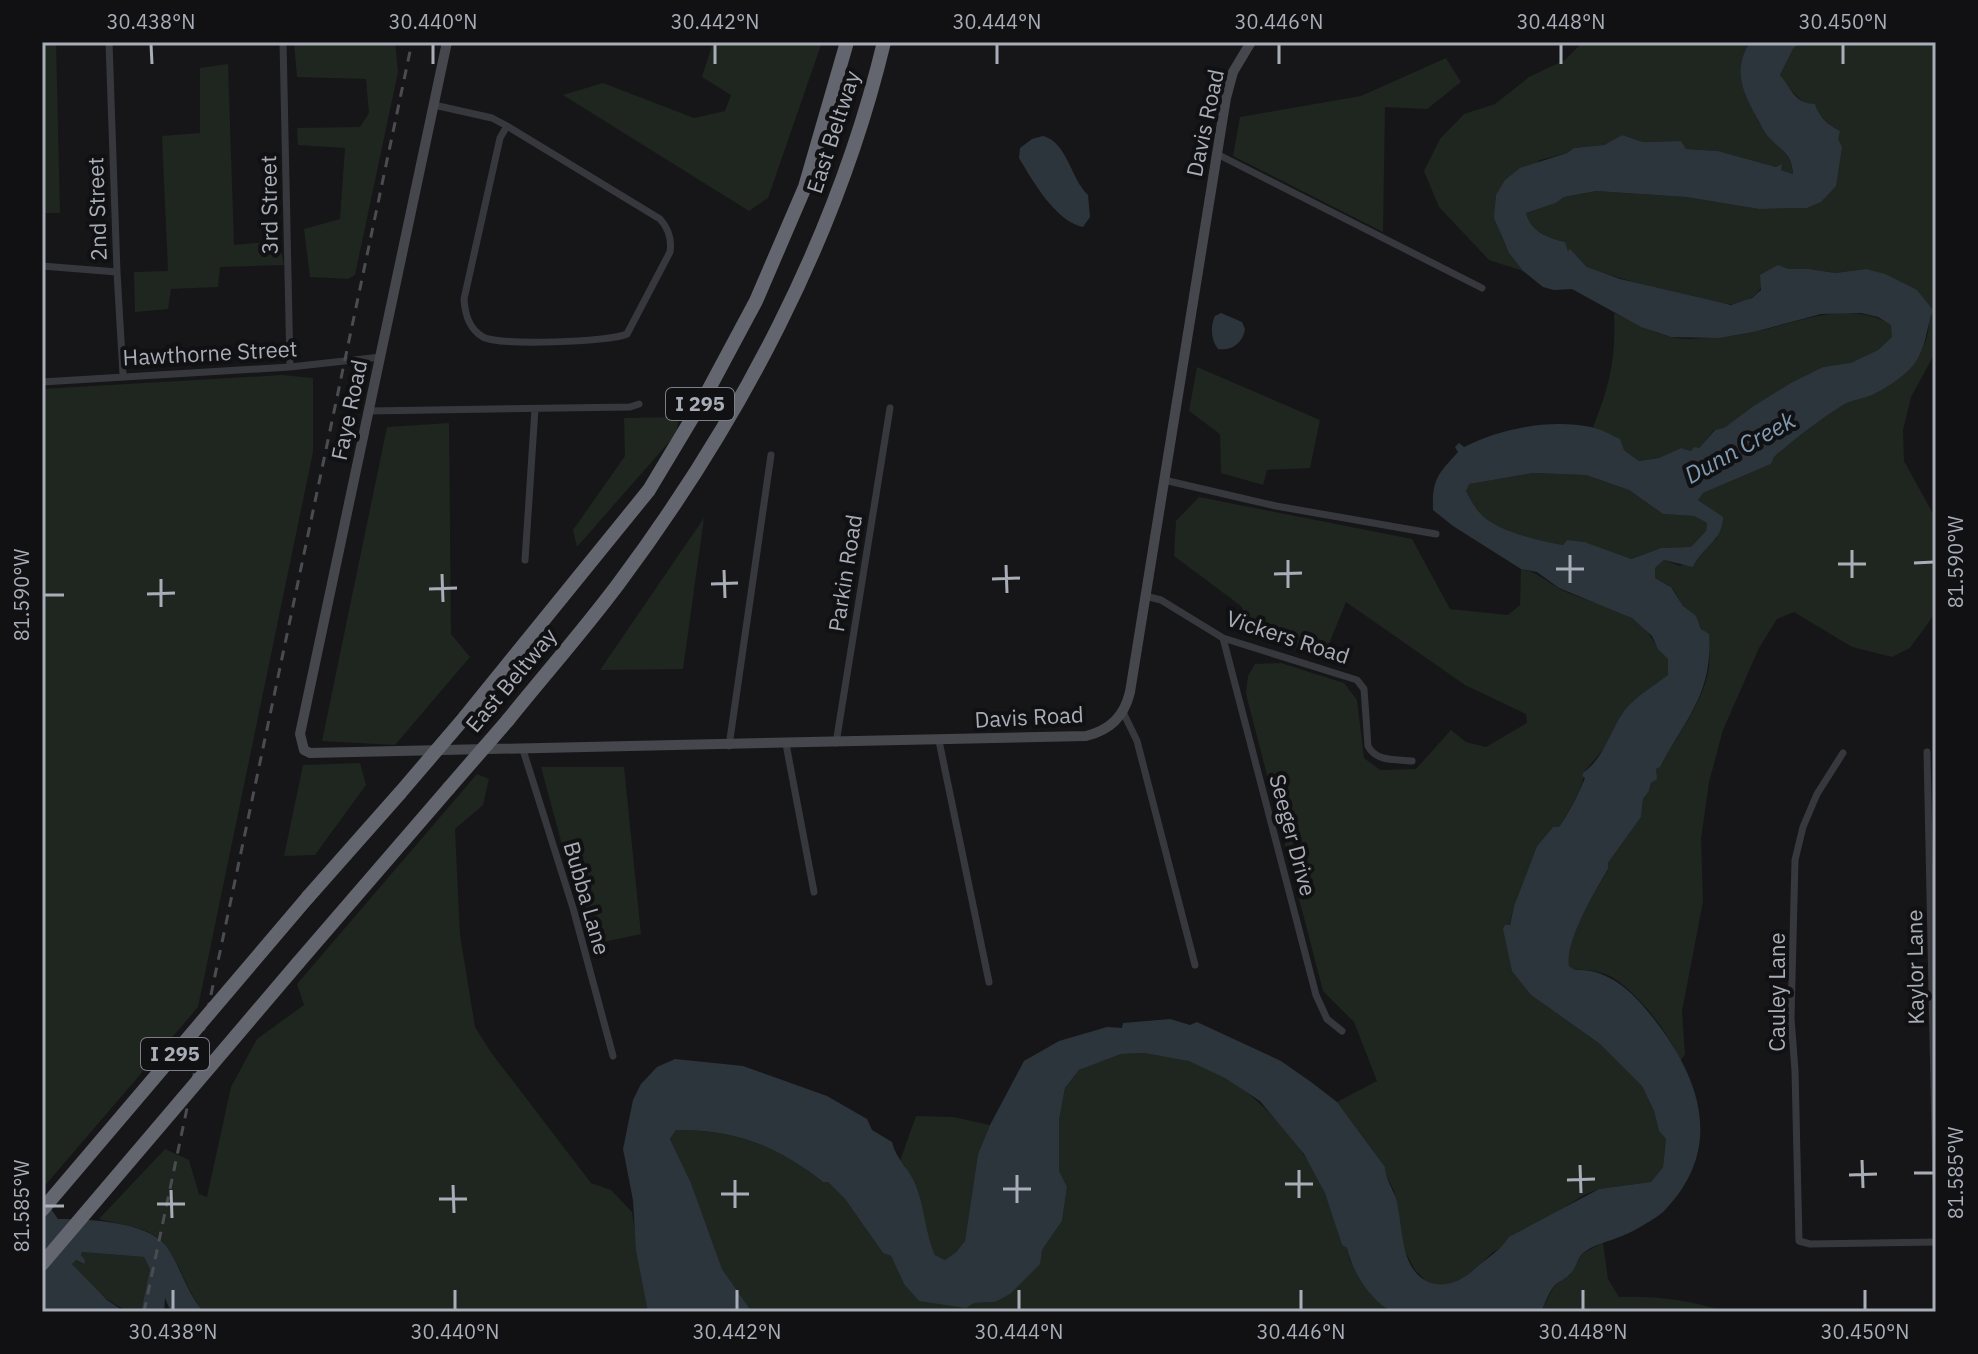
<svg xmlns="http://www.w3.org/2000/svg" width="1978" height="1354" font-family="'IBM Plex Sans',sans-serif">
	<rect width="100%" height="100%" fill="#161618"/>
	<path fill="#1e261f" d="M42,42H56L60,213H42Z
		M294,42H395L398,72L355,275L348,279L310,277L304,229L340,219L345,148L298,145L297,128L360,127L369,113L366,79L297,77Z
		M713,42H822L768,198L749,211L563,95L603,83L694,118L725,111L731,95L702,77Z
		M1583,42H1750L1747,47C1749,67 1748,91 1754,111C1761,136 1792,147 1793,174L1781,170V165L1776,167L1718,151L1685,149L1681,141L1643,142L1622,135L1604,145L1574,148L1567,153L1540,160L1496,195C1494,227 1503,246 1523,271L1489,260L1439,207L1424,171L1440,139L1464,114L1495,104L1529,77L1565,60Z
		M1800,42H1936V351L1911,397L1903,430L1904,461L1936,519V612L1910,648L1892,657L1852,647L1794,612L1777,619L1759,648L1723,730L1709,782L1701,839L1703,902L1682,1011L1685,1054L1680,1062C1671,1035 1642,999 1618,981C1606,972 1589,969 1575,970L1569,966C1565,940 1595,891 1608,870V863L1641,817L1643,799L1649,791L1656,769L1660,767C1687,716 1741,660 1685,608C1679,602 1677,593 1671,587C1667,583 1660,581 1655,578V568L1664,560L1680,566L1696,559L1717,538L1705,505L1697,499L1703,493L1771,464L1774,457C1796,438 1819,420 1843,405C1852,400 1864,398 1873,394C1902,381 1930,353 1929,319L1866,269L1835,273L1809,269H1788L1762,285C1758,296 1745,303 1733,304C1718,306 1602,275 1588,267C1582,263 1576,255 1570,250L1568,252L1565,242C1548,238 1531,232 1526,213L1556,203L1564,197L1596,191L1686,197L1759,209L1807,208L1821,202L1831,126C1813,106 1792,98 1780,75L1793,49Z
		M1446,58L1461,82L1427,109L1385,107L1383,232L1233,156L1240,117L1361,96Z
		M228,64L234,245L279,241L284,265L220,267L218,287L171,289L168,309L135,312L134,272L168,271L162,136L200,133V68Z
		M1614,313C1637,324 1663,339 1689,339C1709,338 1730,337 1750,333C1796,324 1846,298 1892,325V337L1878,350L1851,364L1823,367L1792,383L1755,405L1724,429L1714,430L1699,448L1691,451L1681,448L1659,458L1639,461L1593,427C1610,386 1616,357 1614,313Z
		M1197,367L1320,420L1310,468L1267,470L1263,485L1221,473L1220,434L1189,411Z
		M282,375L313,378V452L198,1007L42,1189V389Z
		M679,417L676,434L577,547L573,530L625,456L624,418Z
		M449,423L451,634L470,657L395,745L322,741L387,427Z
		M1533,473L1586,475L1629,490L1663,514L1694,516L1707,523L1706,531L1691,547L1661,548L1630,559L1585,542L1567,540L1563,545C1541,542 1495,531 1480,513C1474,507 1470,498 1466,491L1468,484Z
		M1199,497L1412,539L1450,609L1508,615L1520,605L1521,569C1538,572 1545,581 1560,589C1583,601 1615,605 1636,621C1650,631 1655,647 1668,659L1669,675L1624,712L1606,746L1584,772C1585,785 1567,815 1559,827H1553L1537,846L1514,906L1509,926L1531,995L1600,1044L1642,1086L1654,1111L1659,1131L1666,1139L1663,1167L1651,1182L1599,1189L1584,1195L1492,1253L1466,1278L1444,1286L1430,1285L1415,1270L1404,1249L1394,1191L1385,1173V1167L1337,1102L1377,1081L1354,1022L1323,991L1246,694L1248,676L1255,664L1281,663L1344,683L1357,700L1364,758L1380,770L1416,769L1451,730L1466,742L1486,747L1527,723L1526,714L1465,685L1346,602L1324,656L1255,634L1241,606L1174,556L1176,521Z
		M704,518L683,669L600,670Z
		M360,763L366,785L315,855L284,856L303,765Z
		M541,767H624L641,934L589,945Z
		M477,774L489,779L483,805L455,829L460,935L475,1027L490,1051L591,1183L611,1190L632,1212L648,1312H204C184,1290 179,1252 155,1236C141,1226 116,1224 99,1219L165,1149L189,1160L199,1194L207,1197L231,1087L257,1039L304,1005L297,984Z
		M1144,1053C1158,1056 1173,1057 1187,1060C1245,1076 1301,1139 1325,1192C1332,1209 1336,1228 1342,1245L1347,1248L1350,1261L1386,1309L1393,1312H752L722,1269L691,1183L670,1139L676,1130C735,1129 777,1146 823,1182H828L845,1199L883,1253L891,1256L904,1284L974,1303L995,1302L1039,1264L1042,1250L1062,1221L1067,1187L1059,1172V1120L1065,1088L1079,1070L1121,1054Z
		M916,1116L953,1117L990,1125L978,1154L965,1241L956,1252L945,1260L935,1255L928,1239L923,1212L905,1166L900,1161Z
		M1603,1243L1608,1279L1619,1297C1657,1296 1690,1300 1726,1312H1541L1554,1286L1570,1275L1583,1253Z
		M81,1252L144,1257L150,1269L141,1312C111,1312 92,1284 72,1264L75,1260L83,1264Z"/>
	<path fill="#2c353c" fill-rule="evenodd" d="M1750,42H1800L1793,49L1780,75C1790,86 1794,104 1815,104C1818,116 1829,126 1840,131L1838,139L1842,147L1836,186L1821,202L1807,208L1759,209L1686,197L1596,191L1564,197L1556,203L1526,213C1531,232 1548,238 1565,242L1568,251L1570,249L1587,267L1620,279L1731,305L1752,298L1761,290L1760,275L1778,265L1788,269H1809L1835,273L1866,269L1885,274L1917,290L1933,310C1927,325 1927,341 1919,356C1911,373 1888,387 1872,395C1863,399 1851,400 1843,405C1819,420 1796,438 1774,457L1771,464L1703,493L1698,500L1723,517C1723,541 1701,548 1693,567L1664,560L1655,568V578L1671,587L1683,606L1696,616L1701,629L1709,634C1713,694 1686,718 1660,767L1656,769L1657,779L1651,783L1649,791L1643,799L1641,817L1608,863V869C1595,891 1565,941 1569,966L1575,970C1609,968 1634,993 1654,1019C1702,1081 1724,1149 1664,1211C1657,1218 1631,1233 1622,1236C1610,1241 1592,1245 1583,1253C1577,1259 1576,1269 1570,1274C1566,1279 1560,1281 1555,1285C1549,1291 1545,1304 1541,1312H1393C1371,1302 1352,1271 1347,1248L1342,1245L1325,1193L1304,1154L1260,1101L1225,1078L1189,1061L1144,1053L1121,1054L1079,1070L1065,1088L1059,1120V1171L1067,1187L1062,1221L1042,1250L1040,1264L1010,1294L995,1302L974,1303L966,1308L919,1301L904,1284L891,1256L883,1253L845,1199L828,1182H823C777,1146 735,1129 676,1130L670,1139L691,1183L722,1269L752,1312H648L636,1250L633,1200L623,1149L633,1100L641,1084L657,1067L675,1059L743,1066L827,1096L867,1119L872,1130L892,1142C896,1160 910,1169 916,1186C925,1209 925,1233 935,1255L945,1260L956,1252L965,1241L978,1154L990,1125L1024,1061L1059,1041L1107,1027L1122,1028L1123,1023L1170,1019L1190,1025L1197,1022L1281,1061L1311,1082L1337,1102L1385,1167C1385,1179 1394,1190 1397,1202C1400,1217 1401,1232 1404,1246C1413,1289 1447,1296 1477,1267C1487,1258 1502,1249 1509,1237L1599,1189L1651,1182L1663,1167L1666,1139L1659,1131L1654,1111L1642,1086L1600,1044L1531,995L1512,971L1503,929L1505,925H1510L1514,906L1537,846L1553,827H1559C1570,811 1578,795 1585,778L1582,776L1584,772C1605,757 1610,730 1625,710C1637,695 1653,687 1668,675V659L1658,649L1652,636L1632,618L1559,588L1537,572L1521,569L1453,526L1433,510C1432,479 1438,474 1458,452L1455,447L1459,443L1464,447C1501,428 1550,419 1591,427C1601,429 1611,435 1620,439L1624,450L1639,461L1659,458L1681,448L1691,451L1694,447L1699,448L1715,430L1724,428L1755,405L1791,383L1823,367L1851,363L1878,350L1892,337L1891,325L1878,317L1861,313L1821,314L1754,332L1719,338L1671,337L1641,327L1572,289L1554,290L1543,287L1523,271L1509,253L1494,218L1496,195L1505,180L1520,168L1567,153L1574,148L1604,145L1622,135L1643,142L1681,141L1686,149L1718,151L1776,167L1782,164L1781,170L1793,174C1792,148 1773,148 1763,129C1748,100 1729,76 1750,42ZM1533,473L1586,475L1629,490L1663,514L1694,516L1707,523L1706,531L1691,547L1661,548L1631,559L1585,542L1567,540L1563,545C1540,541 1495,531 1480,513C1474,507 1470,498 1466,491L1469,484Z
		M1043,136C1067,142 1071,179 1088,195L1090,217L1083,227C1055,221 1033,181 1019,158L1020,148L1032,139Z
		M1221,313L1242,322L1245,329C1243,343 1232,351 1218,349C1211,340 1210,326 1215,316Z
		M42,1196L58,1219C87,1219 147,1221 166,1246C181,1266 186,1293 204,1312H171L165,1298L164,1312H141L150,1269L144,1257L82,1252L81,1255L85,1260L84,1264L76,1260L72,1264L107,1300L125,1312H42Z"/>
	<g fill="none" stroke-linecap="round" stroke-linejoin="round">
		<path stroke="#37383d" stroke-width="7" d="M109,42L117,272L123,375
			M283,42L290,367
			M434,105L492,118L507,126L660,219C669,229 672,239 670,252L627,334C610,342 498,346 483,337C469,329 465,315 464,299L500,138L507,126
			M1217,154L1482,288
			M42,266L117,272
			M42,382L290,367L381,357
			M369,411L630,407L639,404
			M1164,480L1276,506L1436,534
			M525,560L535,409
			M1145,596L1161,600L1223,638L1357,680L1364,689L1368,746C1376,762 1396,759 1412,761
			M1223,638L1316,995L1327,1019L1342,1031
			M1123,712L1137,741L1195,965
			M939,741L989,982
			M836,743L890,408
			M786,744L814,892
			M729,746L771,455
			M523,750L573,908L613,1056
			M1927,752L1936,1180
			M1843,753L1817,794L1803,827L1795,860L1791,1018L1795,1071L1799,1241L1810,1244L1936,1242"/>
		<path stroke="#45474d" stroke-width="10" d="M447,42L300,734L304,750L310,753L1086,736C1110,730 1124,717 1130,692L1226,98L1233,72L1251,42"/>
		<path stroke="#63666e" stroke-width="14" d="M465,717L649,490L703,400L756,301L805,187L847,42
			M508,720C545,674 584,630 619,583C739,422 837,238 884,42
			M308,897L400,793
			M298,963L449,788"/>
		<path stroke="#4a4c52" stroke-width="3" stroke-dasharray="10 8" stroke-linecap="butt" d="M144,1312L412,42"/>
		<path stroke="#63666e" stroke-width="14" d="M449,788L508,720
			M400,793L465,717
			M42,1210L308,897
			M42,1264L298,963"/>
	</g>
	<path fill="none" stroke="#a8adb8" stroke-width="3" d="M151,44L152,64M433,44V64M715,44V64M997,44V64M1279,44V64M1561,44V64M1843,44V64M1852,550V578M1570,555V583M1288,560V588M1914,563L1934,562M1838,564H1866M1006,565L1007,593M1556,569H1584M724,570L725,598M442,574L443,602M1274,574L1302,573M161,579V607M992,579L1020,578M711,584L738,583M429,589L457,588M147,594L175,593M44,595H64M1862,1160L1863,1188M1580,1165L1581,1193M1299,1170V1198M1914,1173H1934M1017,1175V1203M1849,1175L1877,1174M735,1180V1208M1567,1180L1595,1179M1285,1184H1313M453,1185L454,1213M1003,1189H1031M171,1190L172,1218M721,1194H749M439,1199H467M157,1204H185M44,1206H64M173,1290V1310M455,1290V1310M737,1290V1310M1019,1290V1310M1301,1290V1310M1583,1290V1310M1865,1290V1310"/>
	<g text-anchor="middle" stroke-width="8" stroke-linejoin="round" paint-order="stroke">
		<g fill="#111113" stroke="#7b7e86" stroke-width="2">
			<rect x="666" y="388" width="68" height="32" rx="6"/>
			<rect x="141" y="1038" width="68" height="32" rx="6"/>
		</g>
		<g font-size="20" font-weight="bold" fill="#a8adb8">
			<text x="700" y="411">I 295</text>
			<text x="175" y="1061">I 295</text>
		</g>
		<g font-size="22" fill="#a8adb8" stroke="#111113">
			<text transform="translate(1205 123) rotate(-78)" y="8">Davis Road</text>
			<text transform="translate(833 132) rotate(-72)" y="8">East Beltway</text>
			<text transform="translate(269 205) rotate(-91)" y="8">3rd Street</text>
			<text transform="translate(97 209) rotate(-92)" y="8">2nd Street</text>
			<text transform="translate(210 353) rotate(-3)" y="8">Hawthorne Street</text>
			<text transform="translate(349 410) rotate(-78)" y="8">Faye Road</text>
			<text transform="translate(845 573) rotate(-81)" y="8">Parkin Road</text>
			<text transform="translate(1288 637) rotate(18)" y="8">Vickers Road</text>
			<text transform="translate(511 680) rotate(-50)" y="8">East Beltway</text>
			<text transform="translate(1029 717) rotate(-3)" y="8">Davis Road</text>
			<text transform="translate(1293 835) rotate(75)" y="8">Seeger Drive</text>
			<text transform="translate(587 898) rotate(74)" y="8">Bubba Lane</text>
			<text transform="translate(1915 967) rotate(-91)" y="8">Kaylor Lane</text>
			<text transform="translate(1777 992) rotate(-90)" y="8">Cauley Lane</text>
		</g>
		<g font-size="24" font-style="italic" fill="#7f9bb3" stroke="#111113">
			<text transform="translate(1740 448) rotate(-29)" y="8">Dunn Creek</text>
		</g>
	</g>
	<rect width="1978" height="1354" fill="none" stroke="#111113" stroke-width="88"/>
	<rect x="44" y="44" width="1890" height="1266" fill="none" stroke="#a8adb8" stroke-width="3"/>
	<g font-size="20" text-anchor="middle" fill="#a8adb8">
		<text x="151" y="29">30.438°N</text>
		<text x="433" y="29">30.440°N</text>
		<text x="715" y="29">30.442°N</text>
		<text x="997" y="29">30.444°N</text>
		<text x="1279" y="29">30.446°N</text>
		<text x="1561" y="29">30.448°N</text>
		<text x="1843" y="29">30.450°N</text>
		<text transform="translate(1956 562) rotate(-90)" y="7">81.590°W</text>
		<text transform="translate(22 595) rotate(-90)" y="7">81.590°W</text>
		<text transform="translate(1956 1173) rotate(-90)" y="7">81.585°W</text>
		<text transform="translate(22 1206) rotate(-90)" y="7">81.585°W</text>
		<text x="173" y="1339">30.438°N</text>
		<text x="455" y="1339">30.440°N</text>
		<text x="737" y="1339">30.442°N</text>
		<text x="1019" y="1339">30.444°N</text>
		<text x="1301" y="1339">30.446°N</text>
		<text x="1583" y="1339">30.448°N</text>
		<text x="1865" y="1339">30.450°N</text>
	</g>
</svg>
